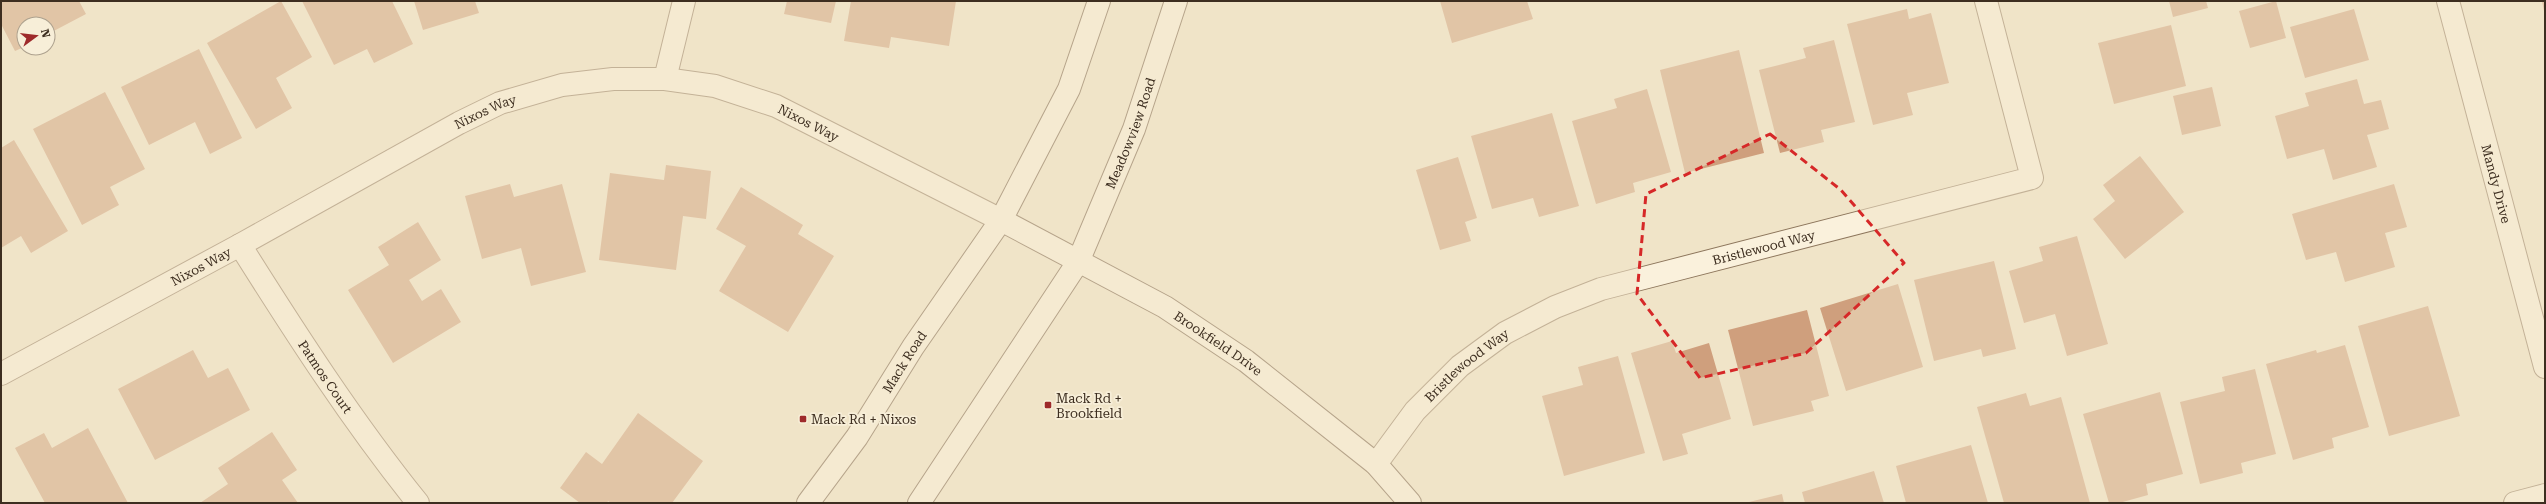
<svg xmlns="http://www.w3.org/2000/svg" width="2546" height="504" font-family="'Roboto Serif',serif">
	<rect width="100%" height="100%" fill="#f0e4c8"/>
	<path fill="#cf9f7d" d="M1,1H79L86,14L48,34V24H24V47L15,51L1,24Z
		M281,1L312,57L276,78L292,108L256,129L207,43Z
		M302,1H392L413,44L374,63L367,49L334,65Z
		M414,1H475L479,13L423,30Z
		M787,1H836L831,23L784,14Z
		M851,1H956L949,46L891,37L889,48L844,41Z
		M1440,1H1527L1533,19L1452,43Z
		M2169,1H2206L2208,8L2173,17Z
		M2276,1L2286,38L2250,48L2239,11Z
		M2542,1H2545V11H2544Z
		M1907,9L1909,19L1931,13L1949,83L1907,93L1913,115L1873,125L1847,24Z
		M2354,9L2369,60L2305,78L2290,27Z
		M2171,25L2186,86L2114,104L2098,43Z
		M1834,40L1855,122L1821,130L1824,142L1780,153L1759,70L1806,58L1803,48Z
		M199,49L242,138L210,154L195,122L149,145L121,87Z
		M1739,50L1764,153L1685,173L1660,70Z
		M2357,79L2364,104L2381,100L2389,129L2367,135L2377,167L2333,180L2324,149L2287,159L2275,116L2309,106L2305,93Z
		M2212,87L2221,126L2182,135L2173,96Z
		M1647,89L1671,172L1633,183L1635,192L1596,204L1572,121L1617,108L1614,99Z
		M105,92L145,169L110,187L119,205L82,225L33,129Z
		M1552,113L1579,206L1539,217L1533,198L1492,209L1471,136Z
		M14,140L68,231L31,253L21,236L1,248V148Z
		M2140,156L2184,212L2125,259L2093,219L2115,201L2103,185Z
		M1458,157L1477,218L1465,222L1471,241L1440,250L1416,170Z
		M666,165L711,171L706,219L683,216L676,270L599,260L610,173L664,180Z
		M510,184L514,197L562,184L586,272L531,286L521,248L482,259L465,196Z
		M2394,184L2407,227L2385,233L2395,267L2345,282L2336,252L2306,260L2292,214Z
		M741,187L803,225L798,234L834,256L788,332L719,291L746,246L716,229Z
		M418,222L441,260L409,280L422,301L441,289L461,322L393,363L348,290L389,265L378,247Z
		M2077,236L2108,344L2067,356L2055,314L2024,323L2009,271L2043,261L2039,247Z
		M1994,261L2016,349L1983,357L1981,349L1934,361L1914,280Z
		M1898,284L1923,367L1846,391L1820,308Z
		M2428,306L2460,416L2389,436L2358,326Z
		M1807,310L1829,396L1811,401L1814,411L1753,426L1728,330Z
		M1672,341L1676,353L1709,343L1731,419L1682,434L1688,454L1663,461L1631,353Z
		M2345,345L2369,427L2332,438L2334,448L2293,460L2266,364L2316,350L2317,353Z
		M193,350L208,378L228,368L250,410L155,460L118,389Z
		M1618,356L1645,453L1564,476L1542,396L1583,385L1578,367Z
		M2255,369L2276,454L2241,463L2243,473L2200,484L2180,402L2225,391L2222,377Z
		M2160,392L2183,474L2146,484L2148,495L2119,503H2109L2083,414Z
		M2026,393L2030,406L2061,397L2090,503H2004L1977,407Z
		M638,413L703,461L672,503H611L608,501L607,503H580L560,488L586,452L602,464Z
		M88,428L128,503H45L15,448L44,433L52,448Z
		M272,432L297,470L282,480L298,503H200L228,484L218,468Z
		M1971,445L1988,503H1906L1896,466Z
		M1874,471L1884,503H1805L1802,492Z
		M1782,494L1784,503H1749V502Z"/>
	<g fill="none" stroke-linecap="round" stroke-linejoin="round">
		<g stroke="#8d765c" stroke-width="24">
			<g id="street">
				<path id="s1" d="M2448,1L2545,367"/>
				<path d="M665,79L684,1"/>
				<path id="s2" d="M240,245C296,334 352,421 418,503"/>
				<path id="s3" d="M1,374L240,245L459,123L500,103L562,85L613,79H665L715,86L776,106L1001,220"/>
				<path id="s4" d="M1376,464L1415,411L1460,366L1505,333L1555,307L1601,289L2032,178L1986,1"/>
				<path d="M2515,503L2545,495"/>
			</g>
		</g>
		<g stroke="#6f573f" stroke-width="24">
			<g id="secondary">
				<path id="s5" d="M1001,220L1165,307L1246,361L1376,464L1410,503"/>
				<path id="s6" d="M808,503L857,437L913,347L1001,220L1069,89L1099,1"/>
				<path id="s7" d="M919,503L1078,262L1134,129L1176,1"/>
			</g>
		</g>
		<use href="#street" stroke="#faf1dc" stroke-width="22"/>
		<use href="#secondary" stroke="#faf1dc" stroke-width="22"/>
	</g>
	<path d="M0 0H2546V504H0ZM1770,134L1841,190L1904,263L1806,353L1700,378L1637,294L1646,194Z" fill="#f0e4c8" fill-opacity=".55" fill-rule="evenodd"/>
	<path fill="none" stroke="#d62828" stroke-width="3" stroke-dasharray="8 5" stroke-linejoin="round" d="M1770,134L1841,190L1904,263L1806,353L1700,378L1637,294L1646,194Z"/>
	<g fill="#9e2a2b" stroke="#f7eed8" stroke-width="1.5">
		<rect x="1044" y="401" width="8" height="8" rx="2"/>
		<rect x="799" y="415" width="8" height="8" rx="2"/>
	</g>
	<g text-anchor="middle" stroke-width="3.5" stroke-linejoin="round" paint-order="stroke">
		<g font-size="13" fill="#3d2e20" stroke="#f7eed8">
			<text dy="5" stroke="none"><textPath href="#s3" startOffset="551">Nixos Way</textPath></text>
			<text dy="5" stroke="none"><textPath href="#s3" startOffset="887">Nixos Way</textPath></text>
			<text dy="5" stroke="none"><textPath href="#s7" startOffset="428">Meadowview Road</textPath></text>
			<text dy="5" stroke="none"><textPath href="#s1" startOffset="189">Mandy Drive</textPath></text>
			<text dy="5" stroke="none"><textPath href="#s4" startOffset="459">Bristlewood Way</textPath></text>
			<text dy="5" stroke="none"><textPath href="#s3" startOffset="227">Nixos Way</textPath></text>
			<text dy="5" stroke="none"><textPath href="#s5" startOffset="250">Brookfield Drive</textPath></text>
			<text dy="5" stroke="none"><textPath href="#s6" startOffset="171">Mack Road</textPath></text>
			<text dy="5" stroke="none"><textPath href="#s4" startOffset="135">Bristlewood Way</textPath></text>
			<text dy="5" stroke="none"><textPath href="#s2" startOffset="157">Patmos Court</textPath></text>
		</g>
		<g font-size="13" fill="#3d2e20" stroke="#f7eed8" text-anchor="start">
			<text x="1056" y="403">Mack Rd +<tspan x="1056" dy="15">Brookfield</tspan></text>
			<text x="811" y="424">Mack Rd + Nixos</text>
		</g>
	</g>
	<rect width="2546" height="504" fill="none" stroke="#3d2e20" stroke-width="4"/>
	<g transform="translate(36 36) rotate(75)"><circle r="19" fill="#f7eed8" stroke="#ada18e"/>
	<path d="M0-3L7 15L0 10L-7 15Z" fill="#9e2a2b"/>
	<text y="-6" font-size="11" font-weight="bold" text-anchor="middle" fill="#3d2e20">N</text>
	</g>
</svg>
